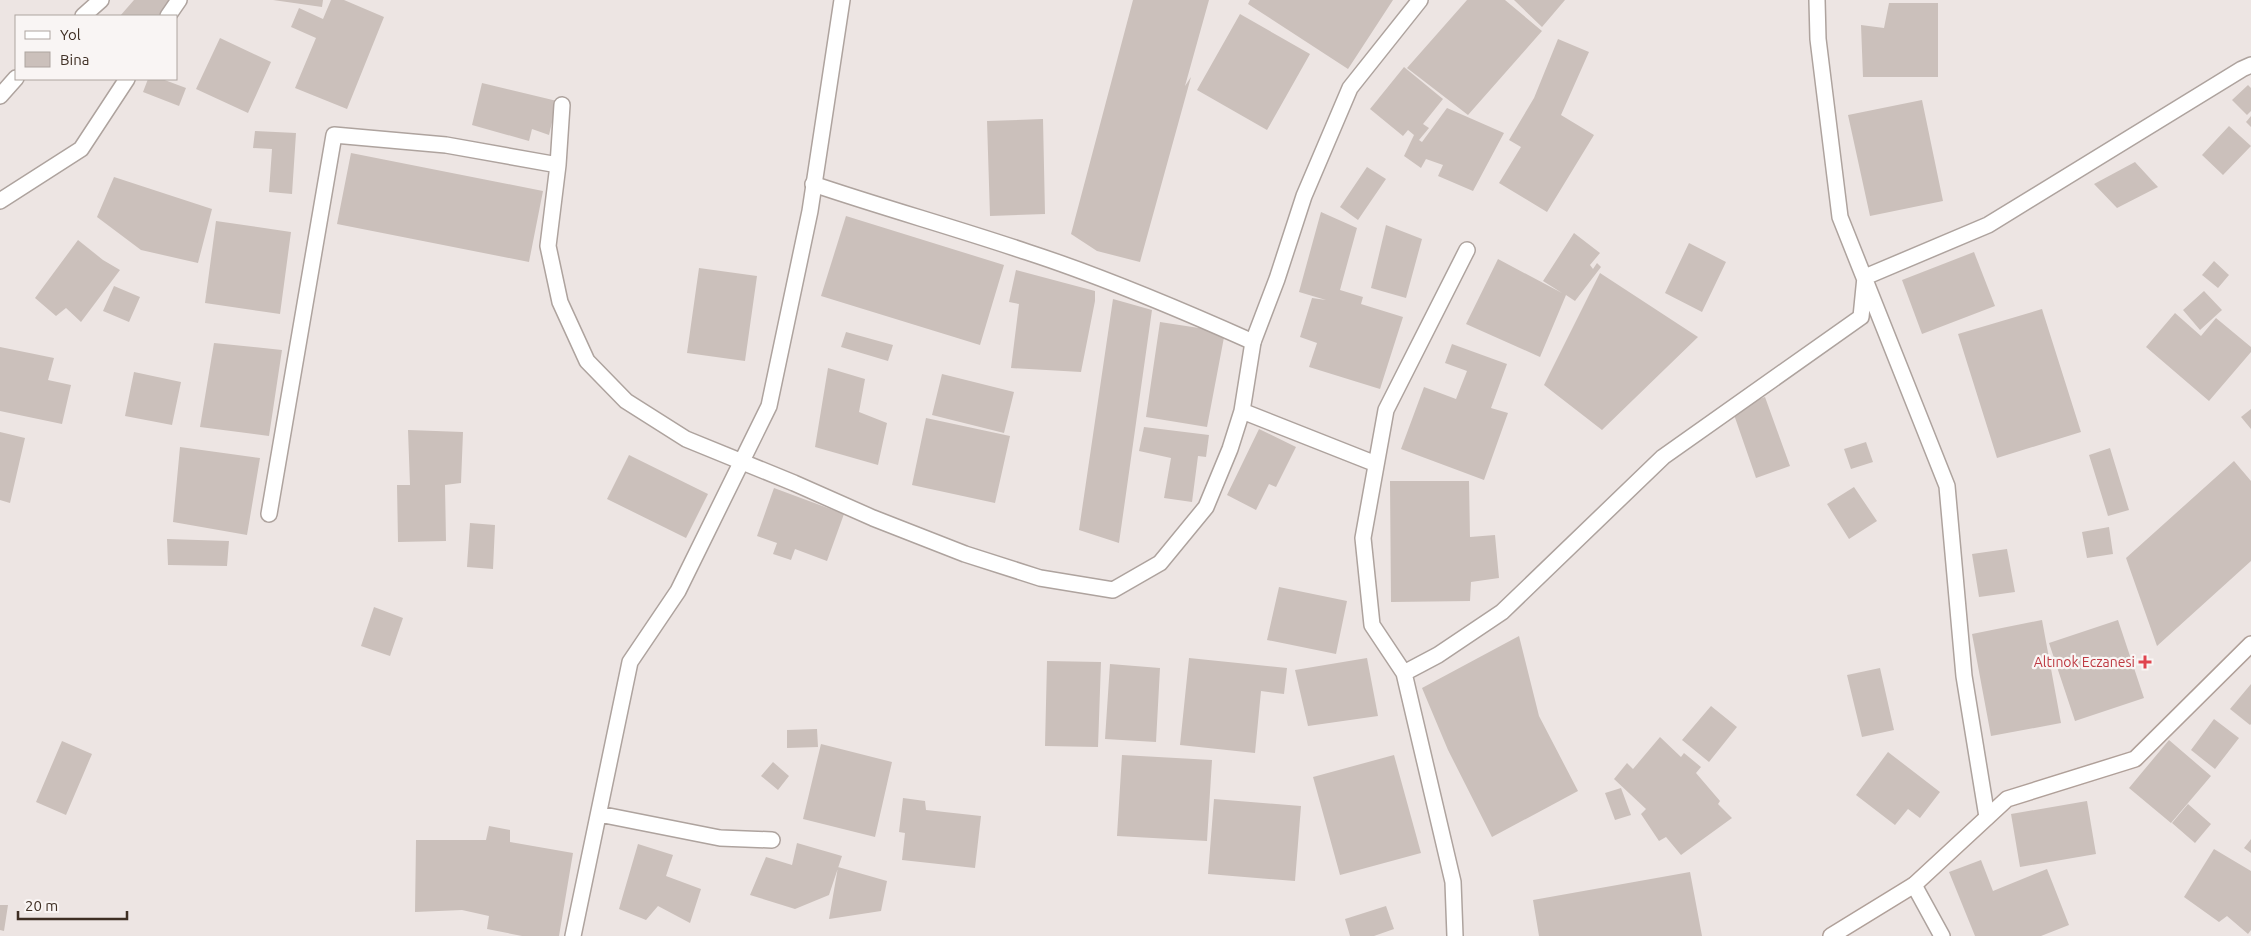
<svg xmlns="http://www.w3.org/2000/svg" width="2251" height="936" font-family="Ubuntu,sans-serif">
	<rect width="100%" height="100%" fill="#ede5e3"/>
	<path fill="#cbc0bb" d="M134,0H168L170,2L158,16H120Z
		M273,0H323L322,7Z
		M331,0H344L384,17L347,109L295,88L316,38L291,27L299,8L323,19Z
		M1133,0H1209L1185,86L1191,77L1140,262L1097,251L1071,234Z
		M1250,0H1393L1348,69L1248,4Z
		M1467,0H1505L1542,31L1468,115L1407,68Z
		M1514,0H1565L1542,27Z
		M1889,3H1938V77H1863L1861,25L1884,28Z
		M1240,14L1310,54L1267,130L1197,90Z
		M220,38L271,62L248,113L196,89Z
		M1558,39L1589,52L1561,115L1594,135L1547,212L1499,183L1521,147L1509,140L1534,98Z
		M1404,67L1443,99L1423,124L1429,128L1419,140L1422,142L1447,108L1504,133L1473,191L1438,176L1443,165L1426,159L1421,168L1404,156L1414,135L1408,130L1403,136L1370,109Z
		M148,79H162L186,88L179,106L143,92Z
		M482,83L557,101L549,135L532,129L529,141L472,125Z
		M2248,85L2251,88V111L2247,115L2232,100Z
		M1922,100L1943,201L1870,216L1848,115Z
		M2251,116V127L2246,122Z
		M1043,119L1045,214L990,216L987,121Z
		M2229,126L2251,146L2223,175L2202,155Z
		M255,131L296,133L292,194L269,192L272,149L253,148Z
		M351,153L543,191L529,262L337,224Z
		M2135,162L2158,187L2117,208L2094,184Z
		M1367,167L1386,179L1358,220L1340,207Z
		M114,177L212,209L198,263L141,250L97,217Z
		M1321,212L1357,228L1340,290L1363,297L1361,304L1403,317L1380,389L1309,367L1317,343L1300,337L1312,298L1326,300L1299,292Z
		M846,216L1004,265L980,345L821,296Z
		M216,221L291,232L280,314L205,303Z
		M1386,225L1422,239L1406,298L1371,288Z
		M1574,233L1600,253L1590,265L1593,269L1597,263L1601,267L1575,301L1566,295L1540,357L1466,324L1498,259L1562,293L1543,281Z
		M78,240L103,260L120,270L81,322L66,308L56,316L35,298Z
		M1689,243L1726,262L1702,312L1665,293Z
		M1974,252L1995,306L1922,334L1902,280Z
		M2214,261L2229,275L2218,288L2202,275Z
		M699,268L757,276L745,361L687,353Z
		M1016,270L1095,291V301L1081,372L1011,368L1019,304L1009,302Z
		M1600,273L1698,337L1602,430L1544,385Z
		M114,286L140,297L129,322L103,311Z
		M2204,291L2222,310L2200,330L2183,310Z
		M1113,299L1152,310L1119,543L1079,530Z
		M2042,309L2081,432L1997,458L1958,334Z
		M2175,313L2201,336L2216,318L2251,347V352L2209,401L2146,347Z
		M1160,322L1225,332L1207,427L1146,417Z
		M846,332L893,345L888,361L841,347Z
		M214,343L282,350L269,436L200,427Z
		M1452,344L1507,364L1491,408L1508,413L1484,480L1401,449L1424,387L1456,399L1467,371L1445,363Z
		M0,347L54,358L48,380L71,385L62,424L0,411Z
		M828,368L865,379L859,412L887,423L878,465L815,447Z
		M134,372L181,382L172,425L125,416Z
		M942,374L1014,392L1004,433L932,415Z
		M1765,397L1790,466L1756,478L1732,409Z
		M2251,409V429L2241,417Z
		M926,418L1010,436L995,503L912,485Z
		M1144,427L1209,435L1206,457L1198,456L1192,502L1164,498L1171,458L1139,451Z
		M1259,429L1296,447L1276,487L1269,484L1256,510L1227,495Z
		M408,430L463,432L461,483L445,485L446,541L398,542L397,485H410Z
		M0,432L25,438L10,503L0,500Z
		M1866,442L1873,462L1851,469L1844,449Z
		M180,447L260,458L247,535L173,522Z
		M2110,448L2129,510L2108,516L2089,455Z
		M629,455L708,494L686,538L607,499Z
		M2234,461L2251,481V561L2157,646L2126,558Z
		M1390,481H1469L1470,537L1495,535L1499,578L1471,582L1470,601L1391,602Z
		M1854,487L1877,521L1849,539L1827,504Z
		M774,488L844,514L827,561L795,549L791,560L773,554L777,543L757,536Z
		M470,523L495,525L493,569L467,567Z
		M2109,527L2113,554L2087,558L2082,532Z
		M167,539L229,541L227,566L168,565Z
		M2007,549L2015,592L1979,597L1972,554Z
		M1279,587L1347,601L1336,654L1267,640Z
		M374,607L403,618L390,656L361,646Z
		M2042,620L2061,723L1991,736L1972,634Z
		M2118,620L2144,698L2075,721L2049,643Z
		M1519,636L1539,716L1578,791L1492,837L1448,750L1422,688Z
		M1189,658L1287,668L1284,694L1261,691L1255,753L1180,745Z
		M1367,658L1378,716L1308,726L1295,670Z
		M1047,661L1101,662L1098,747L1045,746Z
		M1110,664L1160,668L1156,742L1105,739Z
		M1880,668L1894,730L1862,737L1847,675Z
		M2251,684V724L2250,725L2230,709Z
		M1711,706L1737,727L1709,762L1682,740Z
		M2214,719L2239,738L2215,769L2191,750Z
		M817,729L818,747L787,748V730Z
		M1660,737L1681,757L1684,753L1701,767L1696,773L1720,801L1718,804L1732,818L1681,855L1666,837L1659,841L1641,814L1646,809L1614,779L1627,763L1633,769Z
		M2169,740L2211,776L2171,823L2129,788Z
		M62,741L92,754L66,815L36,802Z
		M821,744L892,762L875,837L803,819Z
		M1888,752L1940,792L1920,818L1908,809L1895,825L1856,795Z
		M1122,755L1212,760L1207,841L1117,836Z
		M1394,755L1421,853L1340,875L1313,777Z
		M773,762L789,776L778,790L761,776Z
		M1621,788L1631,815L1615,820L1605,793Z
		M903,798L925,801L926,810L981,816L975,868L902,860L905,833L899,832Z
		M1214,799L1301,806L1295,881L1208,874Z
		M2087,801L2096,854L2020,867L2011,814Z
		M2188,804L2211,824L2195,843L2172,823Z
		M489,826L510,830V842L573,853L559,936H522L487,929L489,916L462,910L415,912L416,840H486Z
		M2251,839V853L2244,848Z
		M797,843L842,856L829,895L795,909L750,895L766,857L792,865Z
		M638,844L673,855L666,876L701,889L690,923L658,906L646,920L619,909Z
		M2214,849L2251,871V930L2248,934L2227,916L2219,922L2184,897Z
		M1981,860L1993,891L2047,869L2069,925L2041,936H1975L1949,872Z
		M838,867L887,881L881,911L829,919Z
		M1690,872L1702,936H1539L1533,900Z
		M0,905H8L4,931L0,930Z
		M1386,906L1394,929L1374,936H1350L1345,919Z"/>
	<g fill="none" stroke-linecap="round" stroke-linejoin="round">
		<g stroke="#aea39e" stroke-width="18">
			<path id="lane" d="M813,184C884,208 956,228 1027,252C1104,277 1179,309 1253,342"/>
		</g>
		<g stroke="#aea39e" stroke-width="18">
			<path id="street" d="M1817,0L1818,39L1840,217L1947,486L1964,676L1987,817
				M83,16L101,0
				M168,16L179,0
				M0,96L16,78
				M562,105L558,165L548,246L560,302L587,361L626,401L686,439L794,483L873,518L965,554L1040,578L1113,590L1160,563L1206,507L1230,449L1242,411L1253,342L1277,279L1304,196L1350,88L1420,0
				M0,201L81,149L127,79
				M1242,411L1376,464
				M269,514L334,135L446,145L558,165
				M1404,673L1438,655L1502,612L1663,457L1861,317L1865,277L1988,225L2242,69L2251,65
				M599,814L720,838L772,840
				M1914,885L1942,936
				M573,936L630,662L678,591L769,406L810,211L842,0
				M1455,936L1453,882L1404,673L1372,625L1363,538L1386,410L1467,250"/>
		</g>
		<g stroke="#b0a099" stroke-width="18">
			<path id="secondary" d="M1831,936L1914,885L2007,799L2135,759L2251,644"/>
		</g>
		<use href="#lane" stroke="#fff" stroke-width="15"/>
		<use href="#street" stroke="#fff" stroke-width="15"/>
		<use href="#secondary" stroke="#fff" stroke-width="15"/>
	</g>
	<path fill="#e0444e" stroke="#f9f5f4" stroke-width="2" d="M2142.5 654.5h5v5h5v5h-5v5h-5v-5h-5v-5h5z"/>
	<g text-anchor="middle" stroke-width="4.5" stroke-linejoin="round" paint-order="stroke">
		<g font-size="14" fill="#be3a42" stroke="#f9f5f4" text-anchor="end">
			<text x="2135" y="667">Altınok Eczanesi</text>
		</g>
	</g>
	<rect x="15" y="15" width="162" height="65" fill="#f9f5f4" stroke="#aea5a0"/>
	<rect x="25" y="31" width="25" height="8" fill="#ffffff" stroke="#aea5a0"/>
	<text x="60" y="40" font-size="15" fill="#3e2e23">Yol</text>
	<rect x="25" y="52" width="25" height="15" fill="#cbc0bb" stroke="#aea5a0"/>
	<text x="60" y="65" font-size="15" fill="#3e2e23">Bina</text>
	<path d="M18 911v8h109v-8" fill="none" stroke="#3e2e23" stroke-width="2.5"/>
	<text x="25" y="911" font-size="15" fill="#3e2e23" stroke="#f9f5f4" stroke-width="4" paint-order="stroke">20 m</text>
</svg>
